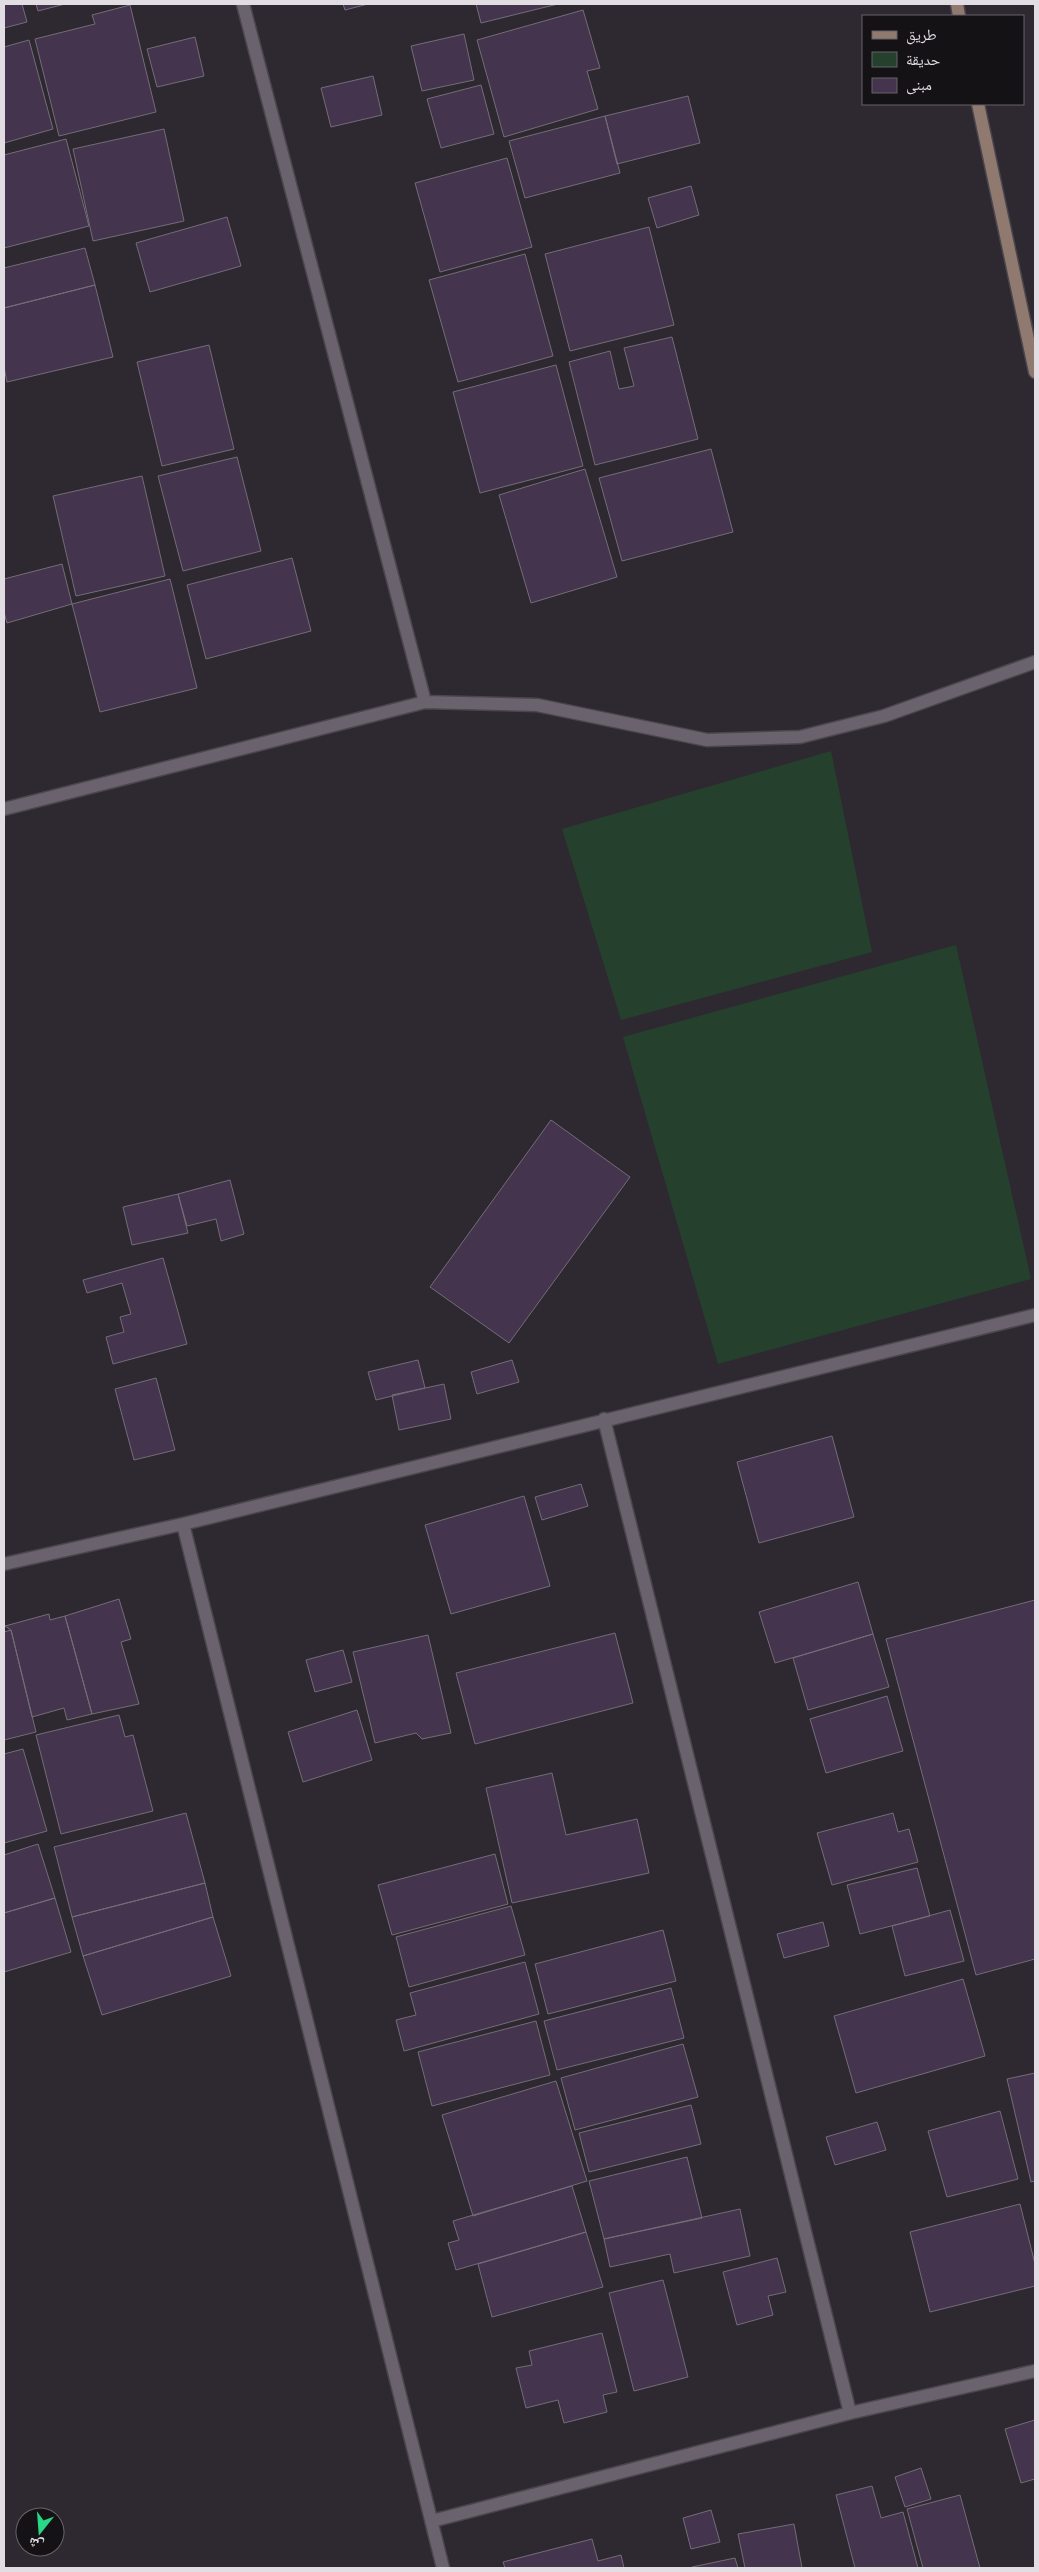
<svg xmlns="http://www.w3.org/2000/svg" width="1039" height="2572" font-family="'Exo 2','Noto Naskh Arabic',sans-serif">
	<rect width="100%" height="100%" fill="#2e2831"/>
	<path fill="#25412e" d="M831,751L872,952L621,1020L562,829Z
		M956,945L1031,1279L718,1364L623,1037Z"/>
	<path fill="#45344d" stroke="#736d77" d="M4,4H22L27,22L4,28Z
		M36,4H65L38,11Z
		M343,4H368L345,10Z
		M476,4H558L481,23Z
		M130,5L156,112L59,136L35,39L95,24L92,15Z
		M583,10L600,68L587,71L598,109L504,137L477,40Z
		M464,34L474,80L422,91L411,46Z
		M195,37L204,76L157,87L147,49Z
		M29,40L53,129L4,143V47Z
		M373,76L382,115L331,127L321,88Z
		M481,85L494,134L441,148L427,99Z
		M688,96L700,143L617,164L605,116Z
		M605,116L620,173L525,198L509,141Z
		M164,129L184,221L93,241L73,149Z
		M66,139L89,226L4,248V155Z
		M507,158L532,247L440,272L415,183Z
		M691,186L699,215L657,228L648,198Z
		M227,217L241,266L150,292L136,243Z
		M649,227L674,325L570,351L545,254Z
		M85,248L95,285L4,308V268Z
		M525,254L553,356L458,382L429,280Z
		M95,285L113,357L7,382L4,367V308Z
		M672,337L698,439L595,465L569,362L610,351L619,389L634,386L624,348Z
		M209,345L234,449L162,466L137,362Z
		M556,365L583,466L480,493L453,392Z
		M711,449L733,532L622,561L599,478Z
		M237,457L261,551L183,571L158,476Z
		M585,469L617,577L531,603L499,495Z
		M142,476L165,576L76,596L53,496Z
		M292,558L311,631L206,659L187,585Z
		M62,564L72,604L7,623L4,612V579Z
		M170,579L197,688L100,712L72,604Z
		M551,1120L630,1177L509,1343L430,1287Z
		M230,1180L244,1234L221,1241L216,1219L187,1226L178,1194Z
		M178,1194L188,1233L132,1245L123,1207Z
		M163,1258L187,1344L113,1364L106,1337L124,1332L120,1317L131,1314L122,1283L87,1293L83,1280Z
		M418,1360L425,1388L376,1400L368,1372Z
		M512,1360L519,1382L477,1394L471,1372Z
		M156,1378L175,1450L134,1460L115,1389Z
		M444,1384L451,1419L399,1430L392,1395Z
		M832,1436L854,1517L759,1543L737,1462Z
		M581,1484L588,1506L542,1520L535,1497Z
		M524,1496L550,1586L451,1614L425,1525Z
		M858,1582L873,1634L775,1663L759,1612Z
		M119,1599L131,1639L121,1642L139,1704L92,1714L65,1616Z
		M1035,1600V1959L976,1975L886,1639Z
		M49,1614L50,1620L65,1616L92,1714L67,1720L64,1708L32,1717L11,1630L5,1626Z
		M11,1630L36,1732L4,1740V1632Z
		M615,1633L633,1703L475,1744L456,1673Z
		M873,1634L889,1687L808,1710L793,1658Z
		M428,1635L451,1733L422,1739L416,1733L375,1743L353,1652Z
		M343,1650L352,1682L315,1692L306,1660Z
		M887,1696L903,1751L826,1773L810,1719Z
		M357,1710L372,1760L303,1782L288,1732Z
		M119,1715L125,1737L133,1735L153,1811L61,1834L36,1735Z
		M23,1749L47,1831L4,1843V1754Z
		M552,1773L566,1835L637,1819L649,1873L512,1903L486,1788Z
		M186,1813L205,1883L72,1917L54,1847Z
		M893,1813L898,1832L909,1829L918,1862L832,1885L817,1833Z
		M38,1844L55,1898L4,1913V1855Z
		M495,1854L508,1904L392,1935L378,1885Z
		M917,1868L930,1916L860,1934L847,1885Z
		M205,1883L213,1917L83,1956L72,1917Z
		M55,1898L71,1952L4,1972V1913Z
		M511,1906L525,1955L409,1987L396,1937Z
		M950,1910L964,1961L905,1976L892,1926Z
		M213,1917L231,1976L102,2015L83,1956Z
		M823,1922L829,1946L784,1958L777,1934Z
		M663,1930L676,1981L548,2014L535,1964Z
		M525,1962L539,2014L404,2051L396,2020L416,2015L410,1993Z
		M963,1979L985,2056L856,2093L834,2016Z
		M671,1988L684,2038L557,2070L544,2021Z
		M536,2021L550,2075L432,2106L418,2052Z
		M683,2044L698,2097L575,2130L561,2078Z
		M1035,2073V2181L1031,2182L1007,2079Z
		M556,2081L587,2181L473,2216L442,2115Z
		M691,2105L701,2144L589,2172L579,2133Z
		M1000,2111L1018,2179L947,2197L928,2131Z
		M877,2122L886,2150L835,2165L826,2137Z
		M687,2157L702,2218L604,2239L589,2181Z
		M572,2186L586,2232L456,2270L448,2243L459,2240L453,2221Z
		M1020,2204L1035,2264V2286L930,2312L910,2232Z
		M740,2209L750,2256L674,2273L670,2254L610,2267L604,2239Z
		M586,2232L603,2287L492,2317L478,2264Z
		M777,2258L786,2292L768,2296L773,2315L737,2325L723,2272Z
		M663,2280L688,2377L634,2391L609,2293Z
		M602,2333L617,2392L603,2395L607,2412L564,2423L558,2400L526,2408L516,2368L532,2365L529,2351Z
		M1035,2420V2479L1021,2483L1005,2429Z
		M921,2468L931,2499L905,2507L895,2477Z
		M872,2486L881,2518L903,2512L918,2568H855L836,2495Z
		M960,2495L980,2568H923L907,2509Z
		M711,2510L720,2542L691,2549L683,2518Z
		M794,2524L802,2568H745L738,2534Z
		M592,2539L598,2561L621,2555L624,2568H505L503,2562Z
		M735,2558L738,2568H692V2567Z"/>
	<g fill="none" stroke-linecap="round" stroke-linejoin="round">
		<g stroke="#4b464d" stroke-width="15">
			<path id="street" d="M243,4L425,702
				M4,809L425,702L537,705L707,740L800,737L884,716L1035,662
				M604,1419L850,2413
				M4,1564L183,1524
				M432,2521L850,2413L1035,2371
				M443,2568L183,1524L1035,1315"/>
		</g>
		<g stroke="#4b464d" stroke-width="15">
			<path id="secondary" d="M957,4L959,16
				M978,104L1035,372"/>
		</g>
		<use href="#street" stroke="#6a636d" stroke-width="12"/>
		<use href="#secondary" stroke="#907a6f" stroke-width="12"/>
	</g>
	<rect width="1039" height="2572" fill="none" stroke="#e1dde3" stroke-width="10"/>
	<rect x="862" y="15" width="162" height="90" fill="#151216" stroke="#676368"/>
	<rect x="872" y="31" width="25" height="8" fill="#907a6f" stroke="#676368"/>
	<text x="906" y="40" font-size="15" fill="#e1dde3">طريق</text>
	<rect x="872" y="52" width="25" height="15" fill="#25412e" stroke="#676368"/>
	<text x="906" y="65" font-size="15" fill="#e1dde3">حديقة</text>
	<rect x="872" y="78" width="25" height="15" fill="#45344d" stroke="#676368"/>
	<text x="906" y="90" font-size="15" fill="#e1dde3">مبنى</text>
	<g transform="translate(40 2532) rotate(197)"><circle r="24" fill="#151216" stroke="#676368"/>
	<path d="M0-4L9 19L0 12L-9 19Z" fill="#28d885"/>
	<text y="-8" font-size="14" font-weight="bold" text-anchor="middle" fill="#e1dde3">ش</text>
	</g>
</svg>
